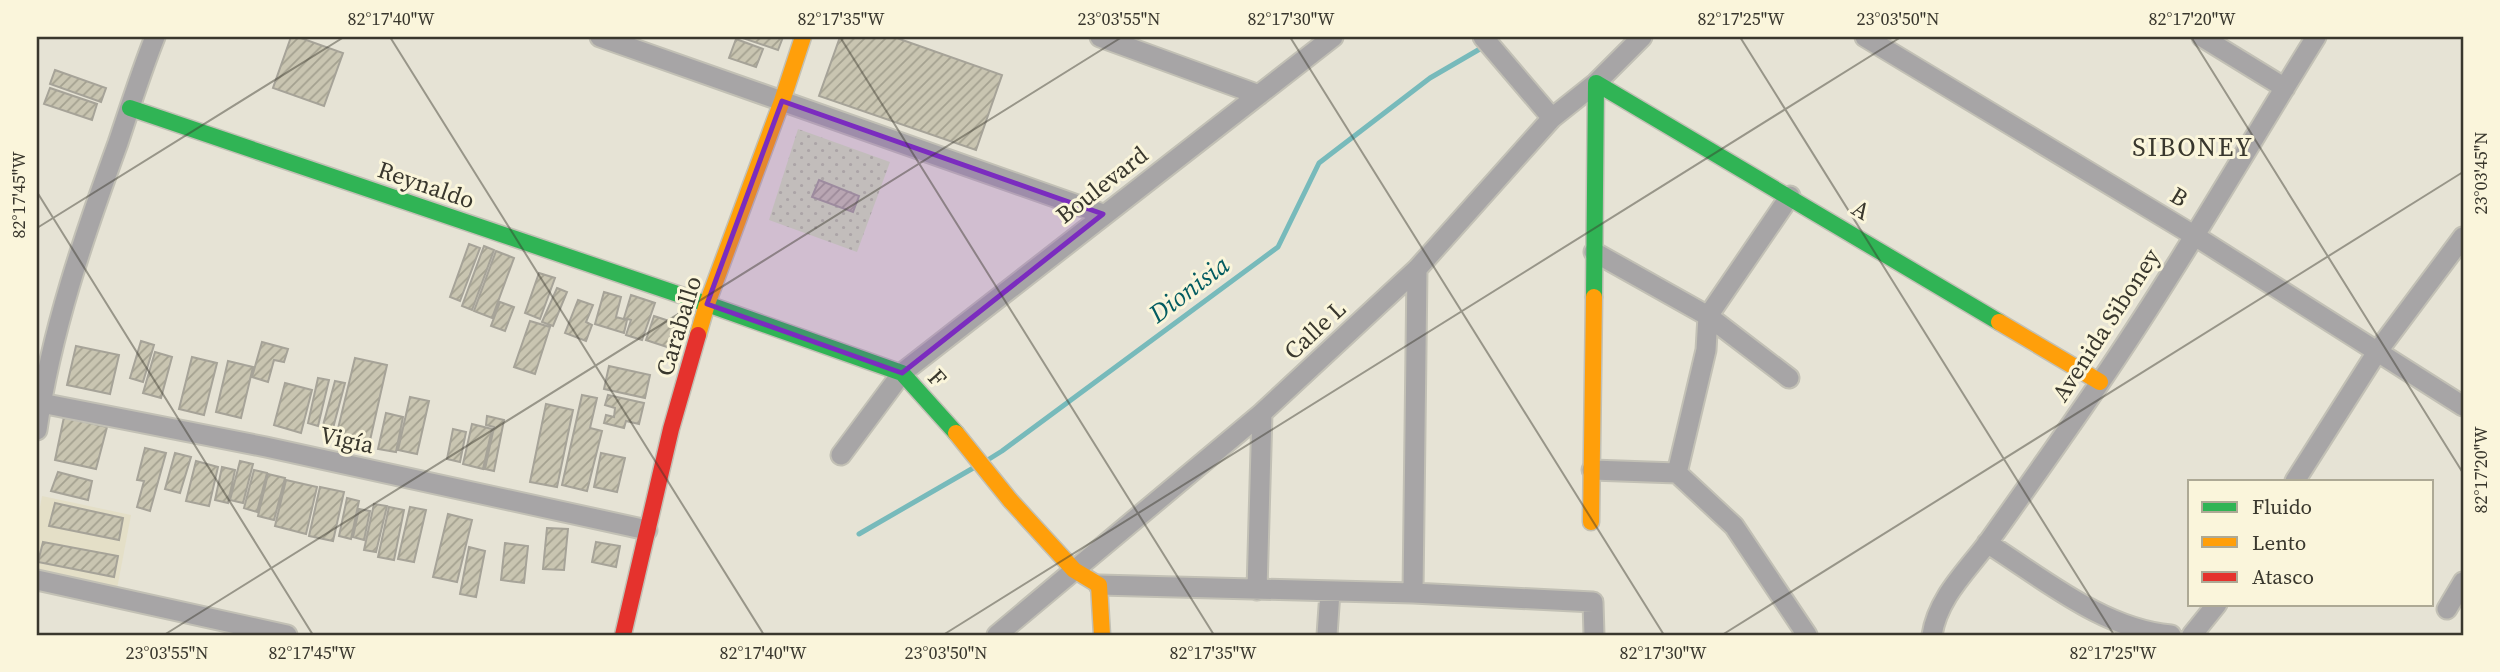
<svg xmlns="http://www.w3.org/2000/svg" width="2500" height="672" font-family="'Source Serif 4',serif">
	<defs>
		<pattern id="grass-dots" width="8" height="8" patternUnits="userSpaceOnUse" patternTransform="scale(1.75)"><rect width="8" height="8" fill="#d4e2bb"/><path d="M2 2h.1M6 6h.1" fill="none" stroke="#b7c2a1" stroke-width="1.8" stroke-linecap="round"/></pattern>
		<pattern id="building-hatch" width="6" height="6" patternUnits="userSpaceOnUse" patternTransform="scale(1.75)"><rect width="6" height="6" fill="#c9c5b1"/><path d="M-1 1l2-2M0 6l6-6M5 7l2-2" fill="none" stroke="#a4a190"/></pattern>
	</defs>
	<rect width="100%" height="100%" fill="#e6e3d5"/>
	<path fill="#e4dfc7" d="M42,496L131,515L117,589L37,570V523Z"/>
	<path fill="url(#grass-dots)" d="M798,129L890,162L857,252L769,220Z"/>
	<g fill="none" stroke-linecap="round" stroke-linejoin="round">
		<path stroke="#77babb" stroke-width="5" d="M986,461L1002,451L1278,247L1319,163L1430,78L1485,46
			M859,534L975,467"/>
	</g>
	<path fill="url(#building-hatch)" stroke="#a6a398" stroke-width="2" d="M291,37H298L343,53L324,106L273,88Z
		M740,37H783L778,50Z
		M840,37H894L1002,75L976,150L819,96Z
		M736,39L763,49L756,67L729,58Z
		M55,70L106,88L101,102L50,84Z
		M50,88L97,104L92,120L44,104Z
		M819,180L859,196L853,212L812,197Z
		M469,244L480,248L460,301L450,297Z
		M484,246L494,250L472,310L462,306Z
		M496,251L514,258L492,318L474,311Z
		M539,273L555,278L540,319L525,313Z
		M557,288L567,292L553,326L542,322Z
		M604,292L621,297L616,317L627,320L624,333L595,324Z
		M631,295L655,303L642,340L626,335L631,320L624,318Z
		M578,300L593,305L586,322L592,325L586,341L565,333Z
		M500,302L514,307L505,331L491,326Z
		M654,316L675,323L667,347L646,340Z
		M530,321L550,327L535,374L514,367Z
		M141,341L154,345L143,382L130,378Z
		M262,342L288,349L284,362L274,360L268,382L252,377Z
		M76,346L119,355L110,394L67,385Z
		M155,352L172,357L161,398L143,393Z
		M192,357L217,363L204,415L179,409Z
		M355,358L387,365L369,445L336,437Z
		M228,361L253,367L241,418L216,412Z
		M609,366L650,375L645,398L604,389Z
		M318,378L329,380L318,426L308,423Z
		M335,381L345,383L332,432L322,429Z
		M285,383L312,390L301,433L274,425Z
		M582,395L597,398L590,428L602,431L587,491L562,485Z
		M608,395L644,403L639,424L626,421L624,428L604,423L606,415L614,417L615,408L605,405Z
		M410,397L429,401L417,454L398,450Z
		M546,404L573,410L557,487L530,482Z
		M386,413L403,417L396,452L378,449Z
		M487,416L504,420L494,471L485,469L494,427L486,425Z
		M64,417L107,427L96,469L55,460Z
		M472,424L492,429L483,469L463,464Z
		M453,429L466,432L460,462L447,459Z
		M145,448L166,453L150,511L137,507L144,481L137,480Z
		M175,453L191,457L180,493L165,489Z
		M601,453L625,458L617,492L594,487Z
		M196,461L218,467L209,506L186,501Z
		M240,461L253,464L243,503L230,500Z
		M222,467L235,470L228,503L215,500Z
		M254,470L267,473L257,512L244,508Z
		M58,472L92,481L88,500L51,491Z
		M268,474L285,478L274,520L258,516Z
		M286,480L317,487L306,534L275,526Z
		M320,487L344,492L333,541L309,536Z
		M347,498L359,501L351,539L339,536Z
		M55,503L123,518L119,540L49,526Z
		M374,504L387,506L376,552L364,550Z
		M389,507L404,510L394,560L378,557Z
		M410,507L426,510L414,562L398,559Z
		M359,509L370,511L364,540L353,537Z
		M448,514L472,520L457,582L433,577Z
		M547,528L568,529L564,570L543,569Z
		M43,542L118,556L114,577L38,562Z
		M596,542L620,546L616,567L592,562Z
		M505,543L528,546L524,583L501,580Z
		M469,547L485,551L476,597L460,594Z"/>
	<g fill="none" stroke-linecap="round" stroke-linejoin="round">
		<g stroke="#c2c0b5" stroke-width="23">
			<path id="street" d="M600,37L1103,214
				M1100,37L1259,95
				M1483,37L1552,118
				M1865,37L2195,236L2463,406
				M2202,37L2285,88
				M1594,252L1708,316L1789,378
				M37,404L41,403L266,447L647,530
				M37,430C51,331 84,236 118,143C130,107 141,72 155,37
				M841,455L902,373L1333,37
				M1592,470L1677,473L1734,526L1807,635
				M1677,473L1706,350L1708,316L1790,196
				M2295,481L2377,352L2463,237
				M1987,543C2044,579 2103,629 2171,635
				M37,580L287,635
				M1099,585L1413,593L1593,602L1594,635
				M1257,590L1262,413
				M1413,593L1417,269
				M2447,609L2463,582
				M997,635L1262,413L1417,269L1552,118L1596,83L1642,37
				M1327,635L1330,592
				M1932,635C1938,597 1967,571 1989,541C2026,489 2063,437 2099,384C2176,271 2244,153 2316,37
				M2192,635L2217,604"/>
		</g>
		<g stroke="#c2c0b5" stroke-width="19">
			<path id="fast" d="M130,108L707,304L902,373L956,433
				M1594,297L1596,83L1999,322"/>
		</g>
		<g stroke="#c2c0b5" stroke-width="19">
			<path id="slow" d="M1999,322L2100,382
				M698,335L707,304L782,101L803,37
				M956,433L1010,500L1074,570L1099,585L1102,635
				M1591,522L1594,297"/>
		</g>
		<g stroke="#c2c0b5" stroke-width="19">
			<path id="jam" d="M623,635L671,429L698,335"/>
		</g>
		<use href="#street" stroke="#a7a5a6" stroke-width="19"/>
		<use href="#fast" stroke="#30b455" stroke-width="16"/>
		<use href="#slow" stroke="#ff9f0a" stroke-width="16"/>
		<use href="#jam" stroke="#e5322d" stroke-width="16"/>
	</g>
	<path fill="#7b2cbf" fill-opacity="0.2" stroke="#7b2cbf" stroke-width="5" stroke-linejoin="round" d="M782,101L1103,214L902,373L707,304Z"/>
	<path fill="none" stroke="#39372d" stroke-width="2" stroke-opacity="0.45" d="M390,37L764,635M840,37L1214,635M1290,37L1664,635M1740,37L2114,635M2191,37L2463,473M37,192L313,635M37,228L344,37M164,635L1122,37M943,635L1901,37M1722,635L2463,172"/>
	<g text-anchor="middle" stroke-width="6" stroke-linejoin="round" paint-order="stroke">
		<g font-size="24" fill="#39372d" stroke="#faf5db">
			<text transform="translate(426 185) rotate(19)" y="8">Reynaldo</text>
			<text transform="translate(1102 185) rotate(-38)" y="8">Boulevard</text>
			<text transform="translate(2179 197) rotate(31)" y="8">B</text>
			<text transform="translate(1861 210) rotate(31)" y="8">A</text>
			<text transform="translate(2106 325) rotate(-57)" y="8">Avenida Siboney</text>
			<text transform="translate(679 326) rotate(-73)" y="8">Caraballo</text>
			<text transform="translate(1315 330) rotate(-43)" y="8">Calle L</text>
			<text transform="translate(937 378) rotate(48)" y="8">F</text>
			<text transform="translate(347 440) rotate(12)" y="8">Vigía</text>
		</g>
		<g font-size="26" letter-spacing="2" fill="#39372d" stroke="#faf5db">
			<text x="2193" y="156">SIBONEY</text>
		</g>
		<g font-size="26" font-style="italic" fill="#035c61" stroke="#faf5db">
			<text transform="translate(1189 289) rotate(-37)" y="9">Dionisia</text>
		</g>
	</g>
	<rect width="2500" height="672" fill="none" stroke="#faf5db" stroke-width="77"/>
	<rect x="2188" y="480" width="245" height="126" fill="#faf5db" stroke="#ada995" stroke-width="2"/>
	<rect x="2202" y="502" width="35" height="10" fill="#30b455" stroke="#ada995" stroke-width="2"/>
	<text x="2252" y="514" font-size="21" fill="#39372d">Fluido</text>
	<rect x="2202" y="537" width="35" height="10" fill="#ff9f0a" stroke="#ada995" stroke-width="2"/>
	<text x="2252" y="550" font-size="21" fill="#39372d">Lento</text>
	<rect x="2202" y="572" width="35" height="10" fill="#e5322d" stroke="#ada995" stroke-width="2"/>
	<text x="2252" y="584" font-size="21" fill="#39372d">Atasco</text>
	<rect x="38" y="38" width="2424" height="596" fill="none" stroke="#39372d" stroke-width="2.5"/>
	<g font-size="18" text-anchor="middle" fill="#39372d">
		<text x="391" y="25">82°17'40"W</text>
		<text x="841" y="25">82°17'35"W</text>
		<text x="1119" y="25">23°03'55"N</text>
		<text x="1291" y="25">82°17'30"W</text>
		<text x="1741" y="25">82°17'25"W</text>
		<text x="1898" y="25">23°03'50"N</text>
		<text x="2192" y="25">82°17'20"W</text>
		<text transform="translate(2481 173) rotate(-90)" y="6">23°03'45"N</text>
		<text transform="translate(19 195) rotate(-90)" y="6">82°17'45"W</text>
		<text transform="translate(2481 470) rotate(-90)" y="6">82°17'20"W</text>
		<text x="167" y="659">23°03'55"N</text>
		<text x="312" y="659">82°17'45"W</text>
		<text x="763" y="659">82°17'40"W</text>
		<text x="946" y="659">23°03'50"N</text>
		<text x="1213" y="659">82°17'35"W</text>
		<text x="1663" y="659">82°17'30"W</text>
		<text x="2113" y="659">82°17'25"W</text>
	</g>
</svg>
